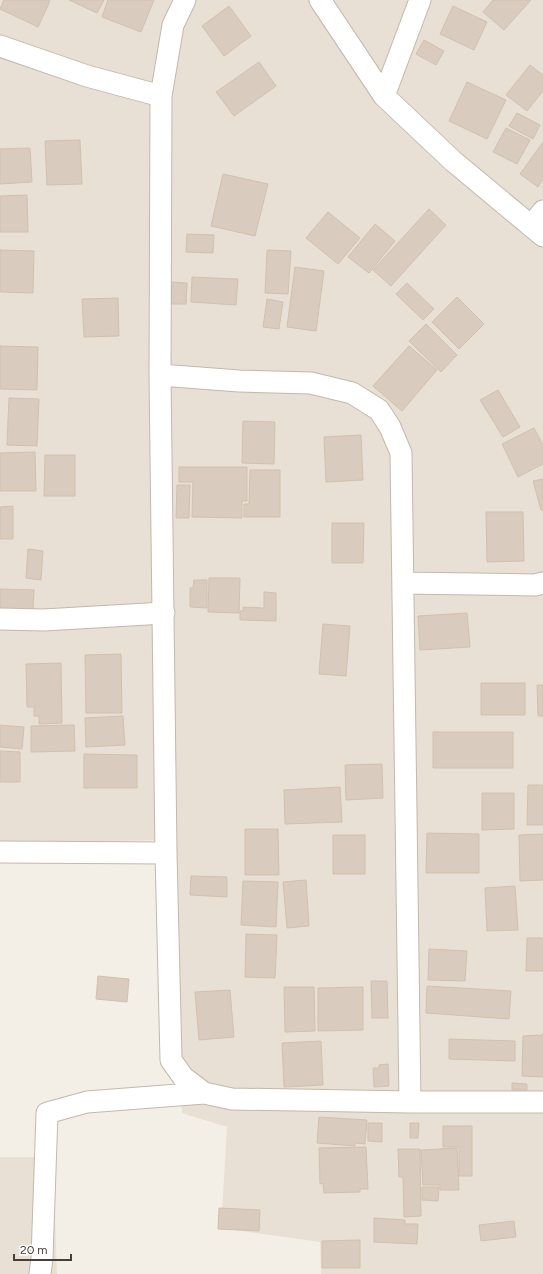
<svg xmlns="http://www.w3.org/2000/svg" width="543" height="1274" font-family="Figtree,sans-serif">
	<rect width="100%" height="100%" fill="#f4efe6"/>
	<path fill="#e8e0d4" d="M0,0H543V1274H321L320,1242L221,1228L227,1127L182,1113L163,840L0,843Z
		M0,1157H53L57,1274H0Z"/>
	<path fill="#d9ccbe" stroke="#d1c0ae" d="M4,0H47L50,1L38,27L0,9Z
		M69,0H104L97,13Z
		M108,0H154L141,32L102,17Z
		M493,0H531L504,30L483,12Z
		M229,6L251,36L224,56L202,26Z
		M453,6L487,22L474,50L440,34Z
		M424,40L444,51L436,65L416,54Z
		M259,62L276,86L234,116L216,92Z
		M530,65L543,75V91L527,111L506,95Z
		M467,82L506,100L487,139L449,121Z
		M517,113L540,125L533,139L509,126Z
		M506,128L530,140L517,164L493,152Z
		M80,140L82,184L47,185L45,141Z
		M543,142V179L538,187L520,174Z
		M30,148L32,182L0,184V149Z
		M223,174L268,184L255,236L211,226Z
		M27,195L28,232H0V196Z
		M429,209L446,225L391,286L373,270Z
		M328,212L360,238L338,264L306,238Z
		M375,224L395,241L369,273L348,257Z
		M187,234L214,235L213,253L186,252Z
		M0,250L34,251L33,293L0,292Z
		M267,250L291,251L288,294L265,293Z
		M295,267L324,271L316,331L287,327Z
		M192,277L238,279L236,305L191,302Z
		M172,282L187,283L186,304H171Z
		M407,283L434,309L423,320L396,294Z
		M457,297L484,324L459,349L432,322Z
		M118,298L119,336L84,337L82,299Z
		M267,299L283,302L279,329L263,327Z
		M426,324L457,355L441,372L409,341Z
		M0,346L38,347L37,390L0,389Z
		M409,346L437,370L402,411L373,386Z
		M498,390L520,427L503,437L480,400Z
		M9,398L39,399L37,446L7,445Z
		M243,421L275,422L274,464L242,463Z
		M534,428L543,445V464L518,477L502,444Z
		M361,435L363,480L326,482L324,437Z
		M35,452L36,491H0V453Z
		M45,455H75V496H44Z
		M179,467H247V501H242V518L192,517L193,482H179Z
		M250,470H280V517H244V504H249Z
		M543,479V510H541L533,481Z
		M177,485H190L189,518H176Z
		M13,506V539H0V507Z
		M486,512H523L524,561L487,562Z
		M332,523H364L363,563H332Z
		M28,549L43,551L41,580L26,578Z
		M209,578H240L239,613L208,612Z
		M194,580H207V608L190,607V588H193Z
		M0,589L34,590L33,610L0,609Z
		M264,592L276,593V621L240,620V611H243V607L264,608Z
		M467,613L470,647L420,650L418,616Z
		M323,624L350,626L346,676L319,674Z
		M121,654L122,713H86L85,655Z
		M61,663L62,723L39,724V716H34V707H27L26,664Z
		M481,683H525V715H481Z
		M537,685H543V716H538Z
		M123,716L125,745L86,747L85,718Z
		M0,725L24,727L22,749L0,747Z
		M74,725L75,751L31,752V726Z
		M433,732H513V768H433Z
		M0,751L20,752V782H0Z
		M84,754L137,755V788H84Z
		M382,764L383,798L346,800L345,765Z
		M528,785H543V825H527Z
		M340,787L342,822L285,824L284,790Z
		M482,793H514V829L482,830Z
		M245,829H278L279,875H245Z
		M427,833L479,834V873H426Z
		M543,834V880L520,881L519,835Z
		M333,835H365V874H333Z
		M191,876L227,877V897L190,895Z
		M306,880L309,926L287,928L283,882Z
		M243,881L278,882L276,927L241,925Z
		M515,886L518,930L487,931L485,888Z
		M246,934L277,935L275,978L245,977Z
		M527,938H543V971H526Z
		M429,949L467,951L465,981L428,980Z
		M98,976L129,979L127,1002L96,999Z
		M371,981H387L388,1018H372Z
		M427,986L511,991L509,1019L426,1013Z
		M284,987H314L315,1031L285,1032Z
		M363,987V1030L318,1031V988Z
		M230,990L234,1037L199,1040L195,992Z
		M543,1033V1077L522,1076L523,1036L543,1035Z
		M449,1039L515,1041V1061L449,1059Z
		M321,1041L323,1085L284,1087L282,1043Z
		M388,1064L389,1086L374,1087L373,1068H379V1065Z
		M512,1083L527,1084V1090H512Z
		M319,1117L367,1120L365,1144L355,1143V1146L317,1143Z
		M368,1123H382V1142L368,1141Z
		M410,1123H419L418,1138H410Z
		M443,1126H472V1176H459V1147H443Z
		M366,1147L368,1189H360V1192L324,1193L323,1183L320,1184L319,1148Z
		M457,1148L459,1190H440V1185H423L421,1150Z
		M398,1149H420L421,1216L404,1217L403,1177H399Z
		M422,1187H439L438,1201L422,1200Z
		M219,1208L260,1210L259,1231L218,1229Z
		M374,1218L405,1220V1224H418L417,1244L374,1242Z
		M514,1221L516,1237L481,1241L479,1225Z
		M360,1240V1268H322V1241Z"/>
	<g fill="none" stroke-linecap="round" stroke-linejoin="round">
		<g stroke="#c3b8ab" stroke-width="23">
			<path id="street" d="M185,0L173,25L161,96L160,375L166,853L171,1060L183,1077L204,1093L232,1099L410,1102H543
				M320,0L384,96L453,161L543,236
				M0,46L87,76L161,96
				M384,96L420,0
				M531,226L543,211
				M160,375L239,381L311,383L352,393L379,410L390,427L401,453L410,1102
				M403,583L535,585L543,583
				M0,619L44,620L164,613
				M0,852L166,853
				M40,1274L42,1258L47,1113L87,1102L204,1093"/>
		</g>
		<use href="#street" stroke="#fff" stroke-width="21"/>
	</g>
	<path d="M14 1254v6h57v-6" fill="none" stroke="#473e35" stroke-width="2"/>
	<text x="20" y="1254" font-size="12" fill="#473e35" stroke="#ffffff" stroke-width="3" paint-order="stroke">20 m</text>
</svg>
